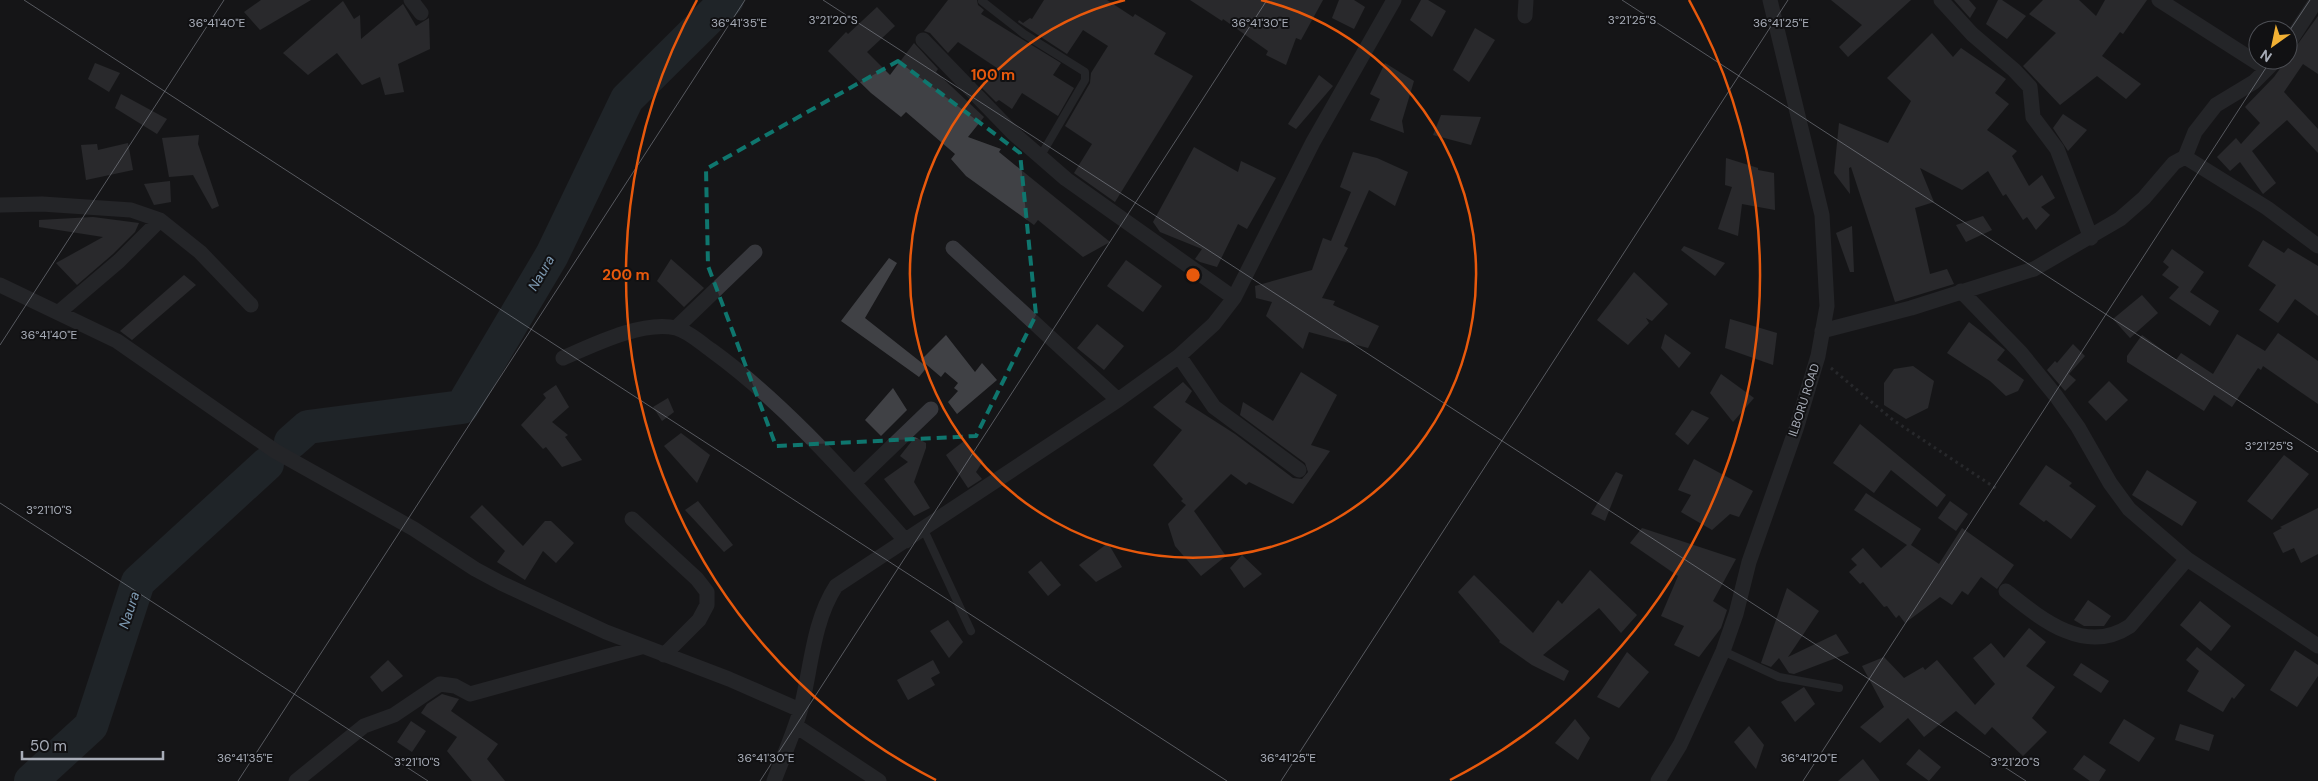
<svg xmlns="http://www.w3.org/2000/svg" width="2318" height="781" font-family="'DM Sans',sans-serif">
	<rect width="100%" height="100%" fill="#161618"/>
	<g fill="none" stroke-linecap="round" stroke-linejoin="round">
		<path stroke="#2c353c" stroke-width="34" d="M291,442L308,427L462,407L552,255L627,99L727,0
			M31,781L91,726L138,582L267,464"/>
	</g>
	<path fill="#404145" d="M261,0H311L260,30L244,12Z
		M948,0H977L978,5L984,10L981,14L1061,63L1053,75L1074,88L1058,116L1022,93L1012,109L999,100L996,102L980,86L1000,70L958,42L948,53L930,33L924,31Z
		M1044,0H1107L1133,17L1135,14L1166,33L1154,54L1193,76L1115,202L1074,173L1092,144L1065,126L1090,83L1091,73L1108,46L1083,30L1067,54L1018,22L1019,20L1023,23L1030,18L1032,19Z
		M1190,0H1323L1301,40L1296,38L1286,65L1266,55L1268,51L1223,19L1222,21Z
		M1339,0H1354L1365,7L1354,29L1332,18Z
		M1421,0H1428L1446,11L1432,37L1410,20Z
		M1831,0H1911L1848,57L1839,47L1862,25Z
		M1954,0H1969L1976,8L1970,18Z
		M1998,0H2002L2026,16L2007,39L1986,24Z
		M2043,0H2079L2096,16L2105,0H2147L2123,34L2120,32L2102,56L2141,84L2126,99L2097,76L2060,105L2023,66L2056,33L2029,14Z
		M343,1L354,19L360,15L361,39L403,4L416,26L429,18L430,49L398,64L404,92L385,95L380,77L362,85L337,53L308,75L283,53Z
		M877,7L895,26L867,52L890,75L914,43L938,69L936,72L984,117L968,137L1001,149L999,152L1110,242L1083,257L1038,220L1034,225L966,176L951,159L955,154L906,112L901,117L871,93L828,51L846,32L848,34Z
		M2318,16V74L2303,64L2284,92L2318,129V153L2287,120L2252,151L2276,183L2263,194L2240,162L2230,171L2217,157L2236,138L2241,144L2260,123L2245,107L2274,77Z
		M1475,28L1495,40L1469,82L1453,70Z
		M1932,33L1953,57L1961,48L2006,79L1995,93L2009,104L1987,130L2017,151L2012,156L2029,186L2042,175L2055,198L2041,207L2050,215L2036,230L2027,217L2023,220L2006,194L2003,196L1988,171L1962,190L1920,168L1934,202L1915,208L1930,274L1947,269L1954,284L1895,302L1851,167L1849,168L1850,194L1834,173L1839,123L1888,143L1911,101L1887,78Z
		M95,63L120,73L109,92L88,79Z
		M1385,63L1414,81L1402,121L1404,133L1370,120L1380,99L1370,94Z
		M1319,75L1333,86L1296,129L1288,124Z
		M121,94L167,119L157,134L115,108Z
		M2063,114L2087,130L2068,151L2053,128Z
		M1441,115L1481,117L1471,145L1433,135Z
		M199,135L198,144L219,206L212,209L193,175L169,177L162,138Z
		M128,143L133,170L86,180L81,145L97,144L98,150Z
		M1194,147L1238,172L1241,161L1276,178L1247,229L1238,224L1217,267L1200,262L1195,259L1202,249L1160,232L1153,222Z
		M1353,152L1377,158L1408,172L1395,206L1369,190L1344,246L1348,248L1322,298L1335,301L1333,305L1379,326L1368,348L1309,332L1303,349L1266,316L1272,302L1256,298L1255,286L1312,270L1323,238L1331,241L1351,192L1340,187Z
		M1726,158L1758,168V170L1774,173L1775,210L1742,204L1738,236L1718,229L1732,187L1725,185Z
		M170,181L171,202L154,205L144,184Z
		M1983,216L1992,230L1966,242L1956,225Z
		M93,217L139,223L135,232L113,254L77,285L56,263L103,237L39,227V220Z
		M1852,226L1854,272H1850L1836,233Z
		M2263,240L2284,253L2288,248L2318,266V316L2295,299L2278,323L2259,310L2276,285L2248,266Z
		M1684,246L1725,263L1715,276L1681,250Z
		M2172,249L2204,272L2190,292L2219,311L2210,326L2169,298L2179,287L2162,275L2169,267L2163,262Z
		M889,258L897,263L865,318L927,367L919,377L841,321Z
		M671,259L704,288L684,307L657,281Z
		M1126,260L1162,286L1143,312L1107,286Z
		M1634,272L1668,304L1652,321L1646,318L1649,323L1628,345L1597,320Z
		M184,275L196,285L132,340L120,331Z
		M2142,295L2158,313L2130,338L2113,319Z
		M1730,319L1777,333L1773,365L1725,348Z
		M1969,322L2005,350L1997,360L2024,380L2018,391L2006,396L1990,381L1947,353Z
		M1097,324L1124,346L1104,370L1077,348Z
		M2278,333L2318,361V404L2263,366L2261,370L2258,368L2232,407L2214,395L2204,411L2127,362V356L2142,335L2176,360L2181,353L2213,374L2237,334L2265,351Z
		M1665,334L1691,353L1679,368L1661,348Z
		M946,335L975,372L982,363L997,380L957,414L948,402L958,391L954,388L958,383L945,372L941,377L921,360Z
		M2073,344L2085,356L2069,374L2076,380L2065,391L2047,370L2055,361L2057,363Z
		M1913,366L1934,381L1928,408L1906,419L1884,405V383L1894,369Z
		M1301,372L1337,395L1311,445L1330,451L1293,504L1249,482L1246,485L1231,474L1194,511L1226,556L1201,576L1175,546L1168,524L1186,505L1181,501L1183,499L1153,465L1182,430L1153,407L1183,382L1192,391L1185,402L1235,434L1293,478L1302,479L1308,472L1305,463L1240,415L1243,402L1273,421Z
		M1721,374L1754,398L1733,422L1710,393Z
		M2109,381L2128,400L2106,421L2088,402Z
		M556,385L569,407L552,422L568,435L565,437L582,460L562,467L546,447L543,449L521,425L546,398L543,394Z
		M893,388L907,410L881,436L865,420Z
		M668,398L674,412L662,421L653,407Z
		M1692,410L1709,418L1688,445L1675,434Z
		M1860,424L1946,495L1937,507L1891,470L1874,493L1833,463Z
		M681,433L710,455L697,483L664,446Z
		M915,437L926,443V448L914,482L930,508L914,516L884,479L908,462L900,456Z
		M964,441L983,461L976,472L982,479L968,488L946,455Z
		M2284,455L2309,474L2272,520L2247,501Z
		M1694,459L1753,491L1739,517L1730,514L1712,530L1681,512L1691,495L1678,490Z
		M2046,465L2072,483L2069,486L2096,506L2071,539L2046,520L2044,522L2019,504Z
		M2147,470L2197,502L2182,526L2132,495Z
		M1616,472L1623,475L1605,521L1591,514Z
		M1866,493L1921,529L1911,545L1939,564L1962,528L2014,565L1997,589L1981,577L1968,595L1962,591L1952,605L1940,597L1905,623L1899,615L1896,618L1887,606L1884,607L1863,582L1860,584L1849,572L1857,565L1851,559L1863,548L1881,568L1907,545L1854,510Z
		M698,501L733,545L724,552L685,510Z
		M1950,501L1968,514L1956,531L1938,518Z
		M482,505L523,546L545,521H551L574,543L556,563L543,551L525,580L497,562L505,551L470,517Z
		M2318,508V554L2301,563L2294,548L2283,553L2273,533L2282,528L2280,527Z
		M1642,528L1736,559L1713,601L1727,610L1721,628L1699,657L1674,645L1684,626L1661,616L1678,576L1630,543Z
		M1108,543L1122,567L1096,582L1079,565Z
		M1242,555L1262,574L1244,588L1230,568Z
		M1041,561L1061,585L1048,596L1028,572Z
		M1590,570L1637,615L1621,633L1599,608L1543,655L1569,671L1564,681L1532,665L1499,642L1500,641L1458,592L1474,575L1533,633L1558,600L1562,604Z
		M1787,588L1819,611L1788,657L1836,634L1849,653L1794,674L1789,673L1779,658L1771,667L1761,663Z
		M2088,600L2111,616L2104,626H2084L2074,620Z
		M2200,601L2231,626L2211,651L2180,625Z
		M948,620L963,642L949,658L930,631Z
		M2029,628L2046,642L2026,666L2055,687L2032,718L2047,732L2023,756L1992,727L1985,735L1956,711L1924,737L1908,718L1880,743L1860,727L1884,707L1862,666L1884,657L1904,678L1923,667L1925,670L1937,660L1975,705L1995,684L1973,658L1991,643L2004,658Z
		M2197,647L2245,685L2234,699L2232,697L2223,712L2187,691L2199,671L2186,660Z
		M2295,650L2318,665V676L2297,707L2270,690Z
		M1627,652L1649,672L1619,708L1597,697Z
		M388,660L403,676L382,692L370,677Z
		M933,660L940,673L931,678L935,685L908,700L897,680Z
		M2081,663L2109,681L2101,693L2073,675Z
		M1804,687L1815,704L1795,722L1781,702Z
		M442,694L459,699L451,711L498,744L487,759L505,781H472L447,751L457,737L421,713L427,704Z
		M1575,719L1590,738L1578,760L1555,743Z
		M2124,719L2155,738L2139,762L2109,743Z
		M411,721L426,731L412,752L397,742Z
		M2180,724L2214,735L2209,751L2175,740Z
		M1749,726L1764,745L1756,769L1734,742Z
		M1919,749L1941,767L1929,781L1906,764Z
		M2084,755L2106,770L2099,781H2090L2073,769Z
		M1863,759L1880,781H1838Z"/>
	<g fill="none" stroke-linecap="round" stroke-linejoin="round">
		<path stroke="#3d3f44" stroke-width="3" stroke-dasharray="2.5 4" stroke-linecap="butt" d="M1831,368L1893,420L1997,489"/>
		<path stroke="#37383d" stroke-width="8" d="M982,1L1024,34L1085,72V80L1040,157
			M924,530L971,631
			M1723,651L1779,677L1839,688"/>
		<path stroke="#37383d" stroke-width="15" d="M411,0L421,13
			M1941,0L1972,34L2014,70L2030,87L2033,117L2057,149L2091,238
			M2159,0L2267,69
			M1525,16L1526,0
			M923,40L1013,133L1066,179L1234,298
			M2288,44L2317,0
			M2185,157L2195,132L2216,105L2254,82L2276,60
			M0,205L42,204L131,210L160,220L200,252L251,305
			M953,248L1118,400
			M0,285L117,341L275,451L414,529L475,569L501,583L606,632L729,679L800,710
			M1961,291L2021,353L2056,396L2078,427L2110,483L2129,509L2187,559L2318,646
			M58,313L119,261L160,220
			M676,328L755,252
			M1822,331L1911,308L2034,269L2120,219L2144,198L2174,163L2185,157L2267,208L2318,246
			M1179,356L1214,407L1299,470
			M563,358C593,345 643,320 676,328C688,331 701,343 711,350C784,403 846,474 906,541
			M854,483L931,409
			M632,519L697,579L707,592V605L699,620L664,655
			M2006,591C2041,619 2085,656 2130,626L2187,559
			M796,726L879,781
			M296,781L364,726L394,715L440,684L455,686L470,694L641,647
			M774,781C783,757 794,733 801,708C811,669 813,621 836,586L1118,400L1179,356L1214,324L1234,298L1313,142L1394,0
			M1658,781L1680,745L1723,651L1736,614L1749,562L1796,429L1818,356L1827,306L1822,215L1770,0"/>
	</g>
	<path d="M0 0H2318V781H0ZM898,61L1020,153L1036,315L976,436L776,446L708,266L706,169Z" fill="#161618" fill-opacity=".55" fill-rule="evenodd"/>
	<path fill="none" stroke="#0f766e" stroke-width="4" stroke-dasharray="10 6" stroke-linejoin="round" d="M898,61L1020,153L1036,315L976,436L776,446L708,266L706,169Z"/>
	<path fill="none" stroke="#a8adb8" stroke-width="1" stroke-opacity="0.45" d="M24,0L1227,781M823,0L2026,781M1622,0L2318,452M2288,33L2310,0M0,345L224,0M0,503L428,781M238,781L745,0M760,781L1267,0M1281,781L1788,0M1803,781L2271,60"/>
	<g fill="none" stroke="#e8590c" stroke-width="2.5">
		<path d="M1261 0A283 283 0 1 1 1125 0"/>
		<path d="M936 780A567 567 0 0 1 697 0M1689 0A567 567 0 0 1 1450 780"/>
	</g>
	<g text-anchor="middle" stroke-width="4" stroke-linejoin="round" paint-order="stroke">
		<g font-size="12" fill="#a8adb8" stroke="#111113">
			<text transform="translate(1804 400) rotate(-72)" y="4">ILBORU ROAD</text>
		</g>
		<g font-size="14" font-style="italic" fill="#7f9bb3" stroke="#111113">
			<text transform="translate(541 273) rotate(-60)" y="5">Naura</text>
			<text transform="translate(129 610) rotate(-72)" y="5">Naura</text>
		</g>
	</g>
	<g font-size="12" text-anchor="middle" fill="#a8adb8" stroke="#111113" stroke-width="4" stroke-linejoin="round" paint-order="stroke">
		<text x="833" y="24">3°21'20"S</text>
		<text x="1632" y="24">3°21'25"S</text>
		<text x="217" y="27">36°41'40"E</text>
		<text x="739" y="27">36°41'35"E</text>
		<text x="1260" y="27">36°41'30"E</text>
		<text x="1781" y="27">36°41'25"E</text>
		<text x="49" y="339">36°41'40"E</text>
		<text x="2269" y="450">3°21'25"S</text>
		<text x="49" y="514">3°21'10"S</text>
		<text x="245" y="762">36°41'35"E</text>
		<text x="766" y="762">36°41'30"E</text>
		<text x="1288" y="762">36°41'25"E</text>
		<text x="1809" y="762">36°41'20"E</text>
		<text x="417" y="766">3°21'10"S</text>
		<text x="2015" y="766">3°21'20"S</text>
	</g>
	<circle cx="1193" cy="275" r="8" fill="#e8590c" stroke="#111113" stroke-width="2.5"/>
	<g font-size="15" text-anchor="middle" font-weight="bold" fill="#e8590c" stroke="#111113" stroke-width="4" stroke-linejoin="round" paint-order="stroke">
		<text x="993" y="80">100 m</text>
		<text x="626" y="280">200 m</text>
	</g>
	<g transform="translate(2273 45) rotate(213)"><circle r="24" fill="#111113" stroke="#4d4f55"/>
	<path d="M0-4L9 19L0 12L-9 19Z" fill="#f2b134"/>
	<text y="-8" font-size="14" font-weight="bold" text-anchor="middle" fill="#a8adb8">N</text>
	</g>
	<path d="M22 751v8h141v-8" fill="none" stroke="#a8adb8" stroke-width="2.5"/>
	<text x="30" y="751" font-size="15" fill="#a8adb8" stroke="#111113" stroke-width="4" paint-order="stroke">50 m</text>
</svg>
